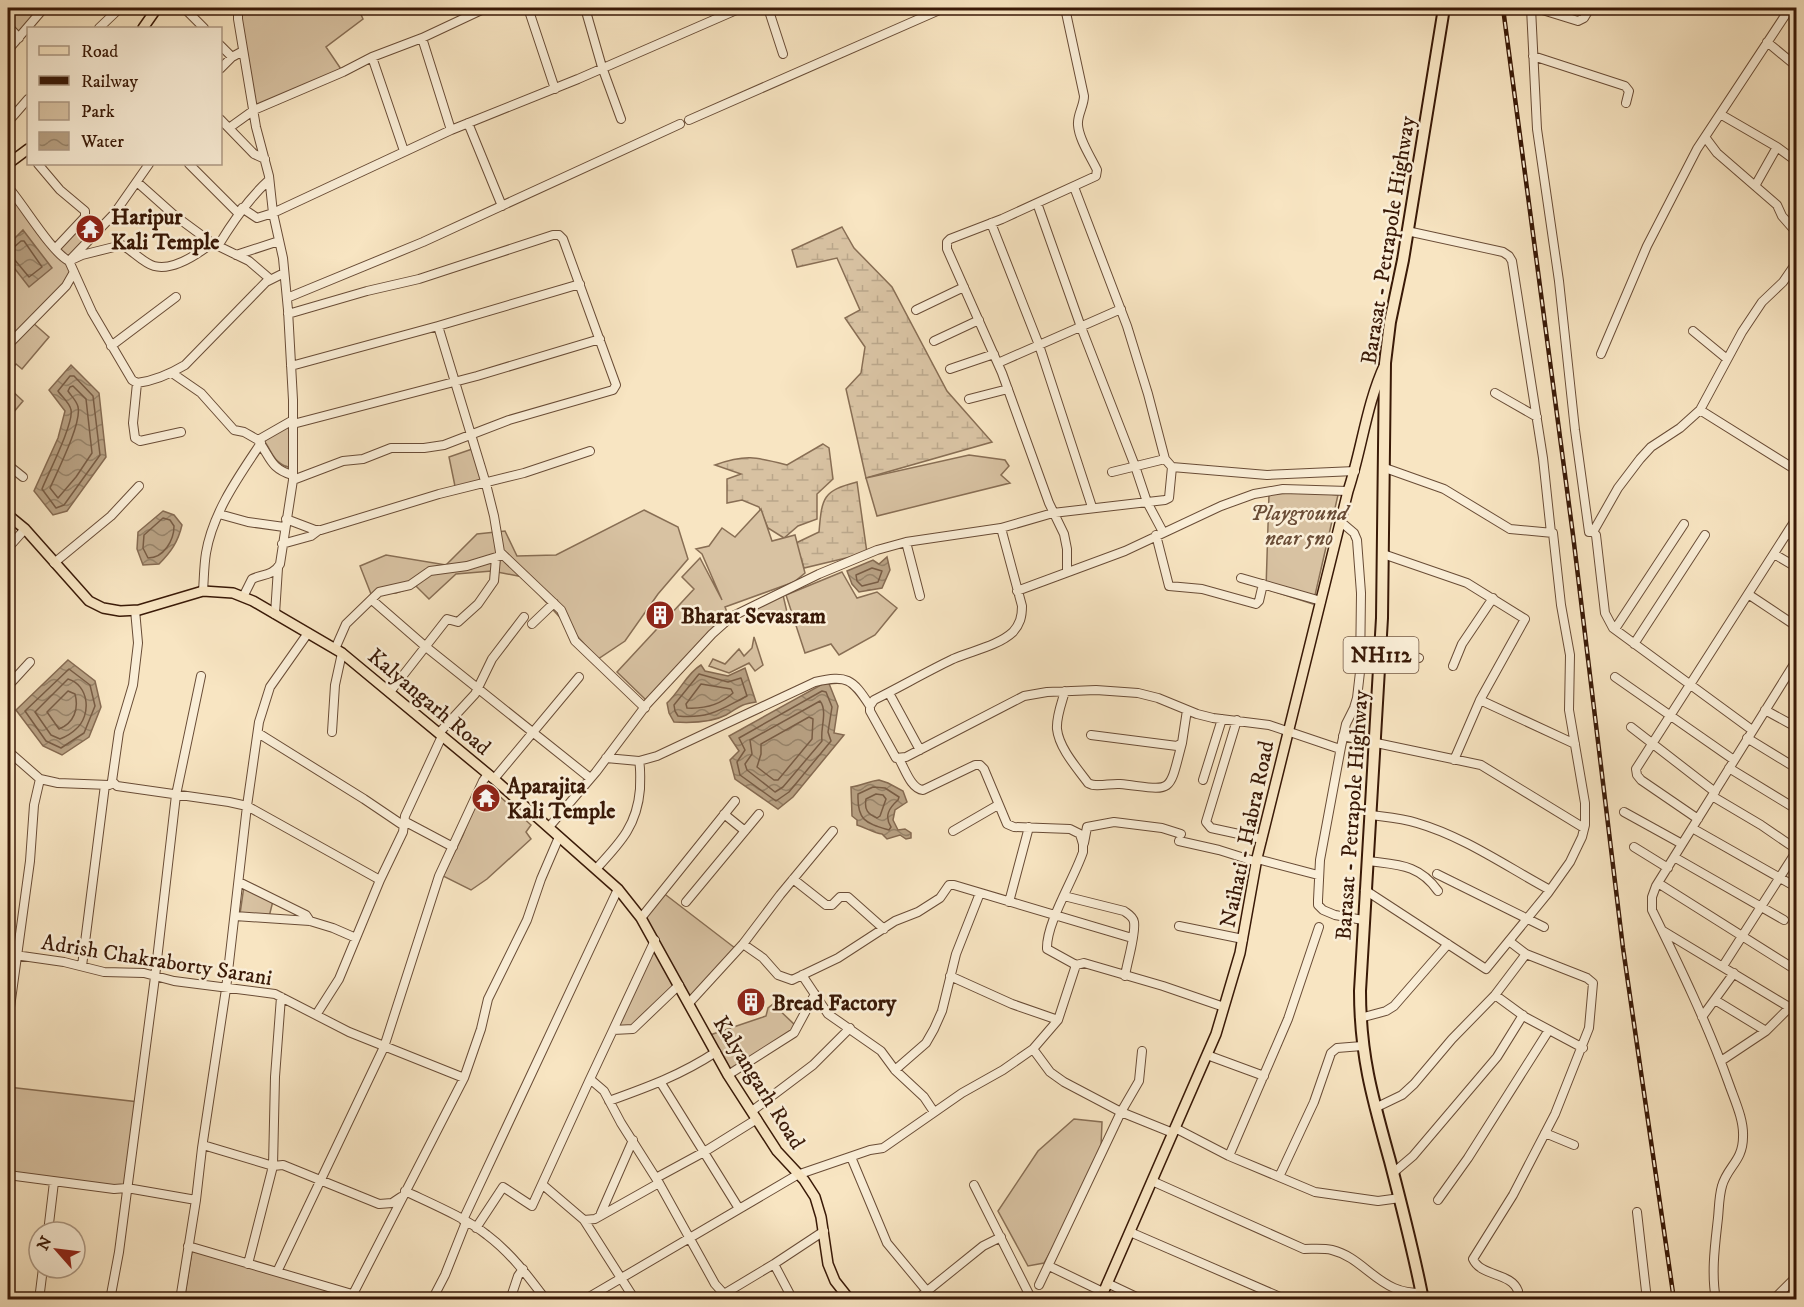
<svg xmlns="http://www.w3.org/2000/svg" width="1804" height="1307" font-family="'IM FELL DW Pica',serif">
	<defs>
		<pattern id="wetland-marsh" width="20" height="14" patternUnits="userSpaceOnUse" patternTransform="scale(1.5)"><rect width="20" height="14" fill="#d8c2a2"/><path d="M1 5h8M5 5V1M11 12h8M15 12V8" fill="none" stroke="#baa68a"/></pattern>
		<pattern id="water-waves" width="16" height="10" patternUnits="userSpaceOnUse" patternTransform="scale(1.5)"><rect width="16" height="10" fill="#b7a082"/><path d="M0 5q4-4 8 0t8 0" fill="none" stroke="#968268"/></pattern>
	</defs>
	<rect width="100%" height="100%" fill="#f8e5c2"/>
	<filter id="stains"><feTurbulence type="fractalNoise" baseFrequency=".00333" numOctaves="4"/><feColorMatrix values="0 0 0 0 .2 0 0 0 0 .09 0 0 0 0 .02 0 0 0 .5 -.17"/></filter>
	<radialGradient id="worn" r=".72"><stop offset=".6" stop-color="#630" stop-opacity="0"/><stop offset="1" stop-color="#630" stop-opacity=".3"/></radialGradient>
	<path fill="url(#wetland-marsh)" stroke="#886e54" stroke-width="1.5" d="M842,227L854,248L892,287L947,391L992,442L866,478L846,389L861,373L865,347L845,318L860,310L837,258L797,267L792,250Z
		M823,444L829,448L833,479L817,494V519L798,526L784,538L768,528L759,507L742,500L727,503V479L741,474L715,465C746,454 756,457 787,465Z
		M857,482L867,553L804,568L796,543L819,532C822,498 822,491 857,482Z"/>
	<path fill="#d8c2a2" stroke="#886e54" stroke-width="1.5" d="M8,8H44L19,38L8,26Z
		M238,8H358L363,19L326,47L343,72L254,110Z
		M8,187L54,249L73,230L80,234L84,246L69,261L74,272L32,322L49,337L22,369L16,364L8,373Z
		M8,387L23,401L8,419Z
		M292,422V468C272,464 273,451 262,438Z
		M475,448L486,484L456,491L449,457Z
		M969,455L1005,460L1009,466L1001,475L1010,483L877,516L866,478Z
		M1312,492L1338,495L1313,604L1266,589L1269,494Z
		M761,509L772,541L795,535L805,573L794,582L725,607L727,612L646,700L617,672L694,589L682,577L700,558L722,600L702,554L696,549L709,546L722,528L735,537Z
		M644,510L678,527L688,559L658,594L625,641L598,659L523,577L492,571L456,574L429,599L416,586L396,593L371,594L360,566L386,555L446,565L477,534L505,531L517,556L556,555Z
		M842,572L857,598L877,592L897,608L875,635L839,655L831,644L805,653L786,595Z
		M783,595L787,612L761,623L752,615H742Z
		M754,637L763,665L755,671L749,663L729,673L709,666L713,659L725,664L739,649L744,656L752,648Z
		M482,784L494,789L488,800L491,802L496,793L531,825L526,832L531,839L487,879L471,890L443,876L463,835Z
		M244,886L273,901L269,917L240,914Z
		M662,892L735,948L689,1003L678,982L632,1027L617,1028L656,943L641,918Z
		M773,1004L797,1027L728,1075L707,1036L766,1016L768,1008Z
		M8,1087L139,1102L127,1188L8,1174Z
		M1074,1119L1102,1122L1101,1147L1069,1219L1044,1263L1028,1266L998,1211L1038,1151Z
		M192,1251L352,1294L350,1300H184Z"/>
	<path fill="url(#water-waves)" stroke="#856a51" stroke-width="1.5" d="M23,230L52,268L29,287L8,260V245Z
		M71,365L99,393L106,457L67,511L53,515L34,491L58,438L65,411L49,390Z
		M163,511L174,515L182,525C178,542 171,552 159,564L143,565L137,549L138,532Z
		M887,557L890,570L882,588L859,592L852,584L847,571L873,560L879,564Z
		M68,660L95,681L101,707L89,737L62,755L43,746L16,710Z
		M701,665L705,671L728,676L745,668L756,702C738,705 740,707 726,715C711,723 691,723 674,722L669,713L667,703C680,691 687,673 701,665Z
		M828,681L838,706L834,733L844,735L793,797L778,809L735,779L730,760L739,751L729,736Z
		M879,780L888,783L903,791L907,802L895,810L893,820L898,830L905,829L911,833V838L906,839L900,835L887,839L882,834C873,833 867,828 857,825V820L852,816L851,787C861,786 869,781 879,780Z"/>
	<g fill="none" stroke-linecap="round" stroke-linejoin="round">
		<path stroke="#785c44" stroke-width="1.5" d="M8,249L13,248L21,241H24L42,267L29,277L14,259L8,257
			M70,376H74L93,396L100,455L64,505L56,508L42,489C48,474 74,423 71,410C70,403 61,396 58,391Z
			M73,386L86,399L92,453L76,477L58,498L50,488C57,472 82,423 78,407C77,401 71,396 68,391L70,387Z
			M163,518L170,520L174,526C174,540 164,558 148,558L143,548L144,535Z
			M872,568L882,571L878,582L862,586L857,581L856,575Z
			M69,669L90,685L95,706L84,733L61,748L46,741L25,711Z
			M699,674L728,682L741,678L747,696C721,709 710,719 678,716L675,711L674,705Z
			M68,679C89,685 92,715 76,729C72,733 65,737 60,739L51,735L35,712Z
			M701,684L731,689L733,693C720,705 705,709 687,708L686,704Z
			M68,691L75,694C79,709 74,723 59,729L47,712Z
			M822,691L826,692L832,707L828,732L831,741L789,792L776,801L740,775L737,762L745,750L739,738Z
			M820,701C828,711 820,729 822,741L783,787L775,792L747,770L745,764L752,754L750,740Z
			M809,717L813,719L812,739L778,780H774L757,767L761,754V744Z
			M873,787L885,788L899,797L898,800C889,808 884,816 891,827L889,830C866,823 857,821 858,794Z
			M876,794L883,795L886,799L880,816L877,818C868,814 864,810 866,799Z"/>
		<g stroke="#694c36" stroke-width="10">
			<path id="minor" d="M184,8L204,28
				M238,8V19L256,127L269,176L273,213L283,258L288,310L293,400V480L280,564C273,576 262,574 252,579L243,597
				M528,8L555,89
				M585,8L602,67L621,119
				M768,8L783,54
				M1065,8L1084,96C1084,106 1077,115 1078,125C1079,140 1091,157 1097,170L1096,176L1002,219L950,239L947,242V249L1002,373L1049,503L1064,534L1067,549V572
				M1531,8L1537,129L1559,281L1575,430L1589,532H1593L1596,535L1605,613L1613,628L1752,730
				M1536,8L1578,21L1584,18L1590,8
				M8,26L19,38
				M99,28L120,8
				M422,38L451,130
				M1767,42L1796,66
				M220,45L232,57
				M8,50L44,8
				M1533,56L1625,86L1629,91L1626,103
				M372,57L404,151
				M220,69L232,57L243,51
				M1720,114L1777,147L1796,161
				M220,119L254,154L265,159
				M689,120L944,8
				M8,122L28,99
				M468,123L502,206
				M229,128L254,110L343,72L372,57L422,38L486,8
				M1705,137L1717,153L1777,205L1782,216L1796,232
				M38,164L60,190L85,211V217L55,249
				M149,164L114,214L69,261L92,312L132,380L137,383C153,381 170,374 185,365L266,282L284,273
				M189,164L238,213
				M137,182L174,215L212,243
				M1755,186L1777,147
				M8,187C23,204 52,253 69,261L82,255L122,245C132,250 143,263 154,266C173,271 198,254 212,243L249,261L270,279
				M1074,187L1127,326L1148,394L1165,459
				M1037,203L1081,327L1135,466L1147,502L1163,532
				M242,208L257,218L273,213L451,130L578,79L741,8
				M991,223L1039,345L1092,507
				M1407,231L1503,252L1509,256L1512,261L1543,458L1551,533
				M218,246C233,221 248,199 269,180
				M236,255L279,241
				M287,298L423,242L680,124
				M916,310L964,287
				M288,314L367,291L419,279L553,235H559L563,239L616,385L613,390L509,420L444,445L424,448H391L363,459L343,461L293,480
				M438,326L486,484L494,516L500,552L561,610L575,641L645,708
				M1693,331L1727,359
				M934,341L979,320
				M8,345L66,286L74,272
				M111,346L176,297
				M1601,354L1647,246L1697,149L1790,8
				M998,363L1121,309
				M291,366L438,326L580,284
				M950,369L994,354
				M172,373L201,393L234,430L244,432L258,440L293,420
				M137,383L133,423L135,438L140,441L181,432
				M1495,393L1537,417
				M969,399L1008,389
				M1700,410L1796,470
				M293,424L477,376L600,339
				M259,442C271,458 270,468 292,475
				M8,465L23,477
				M1112,472L1165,459L1172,467L1267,475L1355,471
				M219,514L248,522L284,527
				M286,519L315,530H321L439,494L524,473L590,451
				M1341,522L1354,533L1357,540L1361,593L1360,672L1357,698L1354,708L1346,724L1341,747L1320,860L1318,900V905L1323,910L1335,915L1363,920
				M1001,528L1022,606C1022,617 1020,624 1013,632C998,646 971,651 953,659C926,672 900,687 874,700L870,706V711L896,758L906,757L1024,696L1047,692L1096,690L1138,693L1158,698L1197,714L1213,718L1269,725L1340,749
				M1593,532L1618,488L1640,459L1651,447L1680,428L1700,410L1742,332L1762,302L1783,282L1796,263
				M1788,533L1796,538
				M1156,535L1169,586L1202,589L1256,604L1259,601L1263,584
				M906,542L920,596
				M282,544L311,536L319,530
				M8,548L25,529
				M1383,554L1467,583L1525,619L1480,700L1454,760
				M1774,554L1796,567
				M54,563L111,516L139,486
				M1241,578L1321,601
				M203,591C204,578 204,565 206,553C213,512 239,476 261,443
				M1017,591L1125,551L1221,506L1254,494L1283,489L1348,491
				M1748,594L1796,626
				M372,600L426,647L590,778
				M135,610L138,643L133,685L119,732L112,781L117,786L229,802L247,806L380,880
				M275,614L278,568
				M532,624L554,603
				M1615,629L1684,524
				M1634,644L1705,535
				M1381,645L1419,658
				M335,649L346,624L379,592L410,585L430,571L467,566L503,555
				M1453,666L1462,644L1493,598
				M1615,677L1734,760
				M8,686L30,662
				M1065,691C1062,702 1056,717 1057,729C1059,748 1077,768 1088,783C1096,788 1110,783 1120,784C1174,790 1168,796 1182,743
				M390,692L447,619L458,622L478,604L494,581L496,558
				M889,693L920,750
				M1480,700L1575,744
				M1765,710L1796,727
				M1237,720L1206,822L1211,828L1262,839
				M1631,727L1715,792
				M332,732L335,685L342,653
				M258,733L364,799L404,826
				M439,733L475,694L492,659L524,617
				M1091,735L1177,746L1182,743L1187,710
				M1343,736L1481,765L1584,828
				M1747,738L1796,768
				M8,751L40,779L58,783L109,785
				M606,758L639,761L657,756L815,682C847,675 852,678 870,706
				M899,759C905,769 911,789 923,790L975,765H980L984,769L1007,824L1014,827L1070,829L1080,834L1083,844V852C1074,879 1046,923 1047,949L1076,965
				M1729,768L1796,809
				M494,779L579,677
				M1203,780L1222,719
				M1712,796L1761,825L1796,849
				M1624,812L1682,844
				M724,814L745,831
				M1371,815C1386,817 1402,818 1417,823C1465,837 1507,867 1550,890
				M1698,819L1641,780L1637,775L1636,769L1796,519
				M404,821L453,847
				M549,827L596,772L647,704L712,634L731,617L819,574L877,550L906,542L1001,528L1053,513L1165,500L1169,498L1172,467
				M1692,828L1796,887
				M953,831L998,805
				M1179,841L1219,850L1257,862
				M1084,843L1087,827L1114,822L1162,828L1181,834
				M1634,847L1668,868
				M1674,857L1784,920
				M1257,859L1318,875
				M1368,861C1398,865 1419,864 1438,891
				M596,869C620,843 637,826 640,789C640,779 641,770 639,761
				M1437,874L1544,927
				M793,879L826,905H832L840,897H848L884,929
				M239,882L306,915L310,921
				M1658,883L1796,970
				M1365,890L1486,969L1548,893L1570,862L1582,837L1585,825V803L1569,710L1570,655L1561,605L1553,533L1510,529L1444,489L1385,468
				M1064,896L1124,911C1128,914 1133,916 1134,922C1136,935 1127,962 1125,976
				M686,902L759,814
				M1009,902L1029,827
				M235,916L310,921L333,928L356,938
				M641,918L735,801
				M1179,926L1243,939
				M1663,931L1789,1007
				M655,940L613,1030L633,1029L679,985
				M1509,941L1526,954L1587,978L1593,983L1589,1028L1555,1114L1513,1195L1473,1259C1481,1277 1511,1272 1518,1291L1516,1300
				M743,944L763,958L778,975L792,980L838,958L895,921L918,912L940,898L949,885H954L1132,938
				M8,954L64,962L104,972L144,973L174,981L275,994L349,1032L464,1078
				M82,966L105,785
				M1723,966L1796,852
				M802,975L828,1014L881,1051L895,1070L924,1097L934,1112
				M950,976L1012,1004L1058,1020
				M1495,995L1525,1017L1583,1048
				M1715,1000L1766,1031
				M689,1003L743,944L780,895L833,831
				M316,1015L339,979L380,880L403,832L405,816L442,736
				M1702,1017L1734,973
				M1360,1018L1386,1011L1394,1006L1448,944
				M8,1022L30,861L34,805L40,779
				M613,1030L590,1079L604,1091L621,1123L659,1183L715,1284L724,1294
				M1033,1049L1050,1072L1064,1082L1121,1112L1173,1133
				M1207,1055L1264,1076
				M1721,1061L1766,1031L1796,1001
				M895,1070L926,1043L934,1029L942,1011L956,954L980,893
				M728,1075L794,1033L815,994
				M661,1083L738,1207
				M609,1101C648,1087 681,1075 716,1052
				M1375,1108L1402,1095L1414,1084L1452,1039L1495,995L1526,954
				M752,1111L813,1065L850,1028
				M1175,1128L1229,1156L1315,1192L1378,1201L1400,1198
				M1545,1133L1574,1145
				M203,1145L273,1166L275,1077L281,997
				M1229,1156L1288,1019L1319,927
				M851,1157L887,1243L926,1290
				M1393,1173L1413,1156L1497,1057L1523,1015
				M8,1175L114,1189L127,1188L196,1200L180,1300
				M1279,1177L1314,1102L1331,1053L1337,1048L1362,1046
				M656,1178L704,1152L757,1119
				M1152,1181L1304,1249C1314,1249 1323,1248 1332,1250C1357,1256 1371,1278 1394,1288C1403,1292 1412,1293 1422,1293
				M543,1185L584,1220L595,1219L659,1183
				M974,1185L1032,1300
				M405,1191C430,1203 466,1218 487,1235C511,1253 528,1276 546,1300
				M196,1200L202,1148L226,989L247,806L259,722L270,687L308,633
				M1438,1200L1468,1158L1549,1030
				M1637,1212L1647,1300
				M601,1213L633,1140
				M463,1220L618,889
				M584,1220L635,1300
				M476,1228L503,1187L532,1206L590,1079
				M48,1232L54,1182
				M1130,1232L1287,1300
				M188,1246L352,1294
				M248,1264L273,1166L283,1165L379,1204L392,1203L401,1197
				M774,1264L793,1300
				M1049,1266L1103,1292
				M277,1272L384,1047L439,876L483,781L488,774
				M1107,1283L1143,1300
				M1039,1285L1121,1112L1139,1081L1142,1051
				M39,1300L43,1268
				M110,1300L119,1252L155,977L176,795L201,676
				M350,1300L464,1078L481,1029L488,999L527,920L541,879L559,837
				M432,1300L445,1275L466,1222
				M510,1300L518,1276L523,1269
				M584,1300L797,1175L870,1150L883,1148L962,1093L1003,1070L1033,1049L1058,1020L1076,965L1084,963L1163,986L1224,1007
				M714,1300L774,1264L824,1231
				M916,1300L983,1246L1001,1237
				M1716,1300C1711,1273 1715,1245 1718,1218C1719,1208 1719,1196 1722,1186C1727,1167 1743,1161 1743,1137C1744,1120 1735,1101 1729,1084C1708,1025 1680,967 1652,910V897L1656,886L1796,661
				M1773,1300L1796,1277"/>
		</g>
		<g stroke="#391907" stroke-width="12">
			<path id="major" d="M143,28L157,8
				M8,164L28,149
				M8,515L25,529L89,601L103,608L120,611L139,610L203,591L233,593L253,601L342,653L494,779L618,889L641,918L728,1075L777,1151L804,1180L815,1197L821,1217L828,1264L835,1281L850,1300
				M1100,1300L1216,1034L1240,953L1257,858L1348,491C1362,449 1366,405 1385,364"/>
		</g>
		<g stroke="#391907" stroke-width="14">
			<path id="highway" d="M1423,1300C1414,1253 1402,1207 1390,1161C1373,1100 1360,1056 1360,991L1382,618L1385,363L1390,322L1403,260L1444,8"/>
		</g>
		<use href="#minor" stroke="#faeed7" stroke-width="8"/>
		<use href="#major" stroke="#f8e5c2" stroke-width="9"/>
		<use href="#highway" stroke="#f8e5c2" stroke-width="10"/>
		<g stroke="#391907" stroke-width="4.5">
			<path id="rail" d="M1503,8L1573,535L1623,948L1674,1300"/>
		</g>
		<use href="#rail" stroke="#faeed7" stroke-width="2" stroke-dasharray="7" stroke-linecap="butt"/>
	</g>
	<defs>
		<g id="temple-disc" transform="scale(1.5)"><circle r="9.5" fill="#8f2418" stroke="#faeed7"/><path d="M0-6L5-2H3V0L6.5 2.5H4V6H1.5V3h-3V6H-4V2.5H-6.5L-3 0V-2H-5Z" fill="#fff"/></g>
		<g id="building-disc" transform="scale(1.5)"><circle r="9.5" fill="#8f2418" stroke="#faeed7"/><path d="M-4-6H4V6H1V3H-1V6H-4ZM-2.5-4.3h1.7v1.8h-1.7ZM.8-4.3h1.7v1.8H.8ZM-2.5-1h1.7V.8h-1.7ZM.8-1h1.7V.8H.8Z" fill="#fff"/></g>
	</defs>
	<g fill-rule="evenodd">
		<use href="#temple-disc" x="90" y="229"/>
		<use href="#building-disc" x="660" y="615"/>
		<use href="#temple-disc" x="486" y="798"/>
		<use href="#building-disc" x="751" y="1002"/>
	</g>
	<g text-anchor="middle" stroke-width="5" stroke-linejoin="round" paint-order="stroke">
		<rect fill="#faeed7" stroke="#735945" stroke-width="1.5" x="1343.5" y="637" width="75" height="36" rx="4.5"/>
		<g font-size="21" font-weight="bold" fill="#391907">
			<text x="1381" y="662">NH112</text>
		</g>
		<g font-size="22" font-weight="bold" fill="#391907" stroke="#faeed7" text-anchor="start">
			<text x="111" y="224">Haripur<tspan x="111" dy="25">Kali Temple</tspan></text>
			<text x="681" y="623">Bharat Sevasram</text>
			<text x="507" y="793">Aparajita<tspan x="507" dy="25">Kali Temple</tspan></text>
			<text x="772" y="1010">Bread Factory</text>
		</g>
		<g font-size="22" fill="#391907" stroke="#faeed7">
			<text transform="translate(1387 240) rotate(-81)" y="8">Barasat - Petrapole Highway</text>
			<text transform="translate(430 701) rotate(40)" y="8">Kalyangarh Road</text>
			<text transform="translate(1351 815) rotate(-86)" y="8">Barasat - Petrapole Highway</text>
			<text transform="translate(1246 834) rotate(-78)" y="8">Naihati - Habra Road</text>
			<text transform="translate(157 959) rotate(9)" y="8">Adrish Chakraborty Sarani</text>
			<text transform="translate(760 1082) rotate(58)" y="8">Kalyangarh Road</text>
		</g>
		<g font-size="22" font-style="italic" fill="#694c36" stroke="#faeed7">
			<text x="1299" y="520">Playground<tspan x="1299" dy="25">near 5no</tspan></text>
		</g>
	</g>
	<rect width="1804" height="1307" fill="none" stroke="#f8e5c2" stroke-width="30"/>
	<rect x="9" y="9" width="1786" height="1289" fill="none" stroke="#391907" stroke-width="3"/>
	<rect x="15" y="15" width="1774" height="1277" fill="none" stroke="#391907" stroke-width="1.5"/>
	<rect x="27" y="27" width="195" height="138" fill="#faeed7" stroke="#ad9984" stroke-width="1.5"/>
	<rect x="39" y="46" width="30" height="9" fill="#f8e5c2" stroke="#ad9984" stroke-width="1.5"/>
	<text x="81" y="57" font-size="18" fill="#391907">Road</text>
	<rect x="39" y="76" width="30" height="9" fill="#391907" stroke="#ad9984" stroke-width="1.5"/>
	<text x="81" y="87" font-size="18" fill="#391907">Railway</text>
	<rect x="39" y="102" width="30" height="18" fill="#d8c2a2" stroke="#ad9984" stroke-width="1.5"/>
	<text x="81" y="117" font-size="18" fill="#391907">Park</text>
	<rect x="39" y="132" width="30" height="18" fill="url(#water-waves)" stroke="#ad9984" stroke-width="1.5"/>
	<text x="81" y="147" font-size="18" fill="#391907">Water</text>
	<g transform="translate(57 1250) rotate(298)"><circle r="28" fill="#faeed7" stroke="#ad9984" stroke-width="1.5"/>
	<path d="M0-4.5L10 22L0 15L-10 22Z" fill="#8f2418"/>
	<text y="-9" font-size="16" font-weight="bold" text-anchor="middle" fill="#391907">N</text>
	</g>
	<rect width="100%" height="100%" filter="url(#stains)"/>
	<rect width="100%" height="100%" fill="url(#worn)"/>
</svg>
